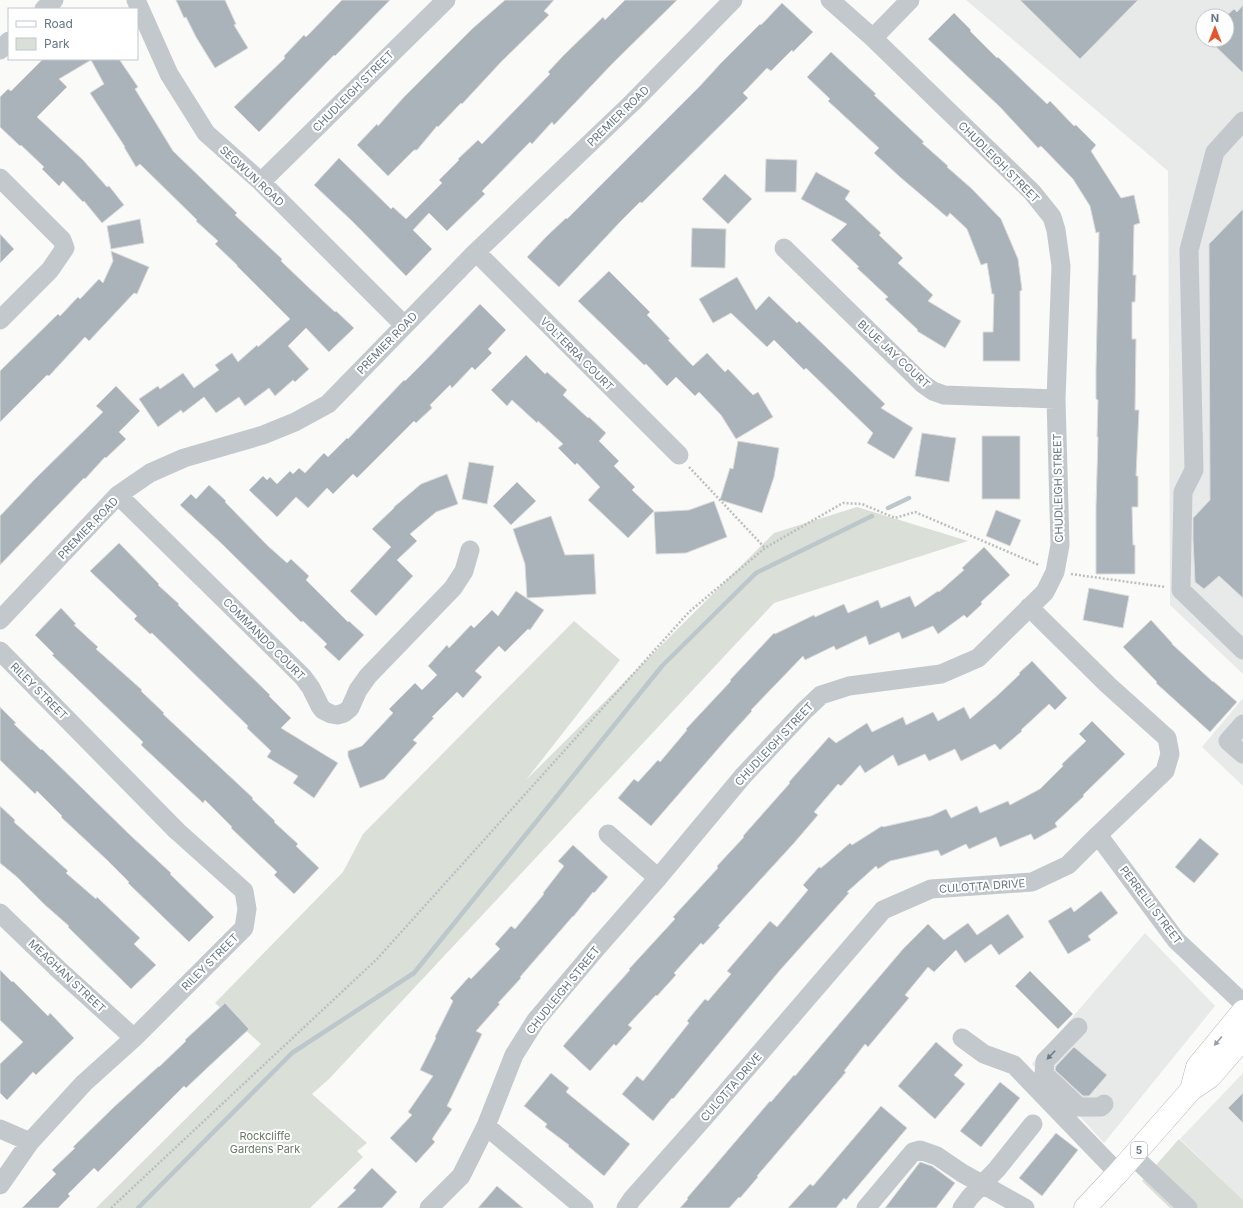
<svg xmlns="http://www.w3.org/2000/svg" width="1243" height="1208" font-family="Inter,sans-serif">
	<rect width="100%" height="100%" fill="#fafaf8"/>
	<path fill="#e8e9e9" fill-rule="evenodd" d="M966,0H1243V674L1170,605L1168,171ZM1203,16H1227V40H1203Z
		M1243,698V786L1202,747Z
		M1145,933L1215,1006L1104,1143L1032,1064Z
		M1243,1073V1200L1180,1139Z"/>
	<path fill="#dadfd7" d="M857,507L968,541L774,603L329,1079L312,1094L367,1143L357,1151L363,1157L310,1208H96L261,1044L215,1003L343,872L363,834L574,621L620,660L526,780L774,533Z
		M1179,1139L1243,1200V1208H1170L1142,1181Z"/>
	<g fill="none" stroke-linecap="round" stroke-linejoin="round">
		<path stroke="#bbc7cb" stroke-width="4.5" d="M888,508L909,498
			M138,1208L292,1053L414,973L662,666L756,573L872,516"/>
	</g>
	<path fill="#aab3b9" stroke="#dcdcda" d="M176,0H225L236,24L234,25L248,48L215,68L196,37L186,17L184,18Z
		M342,0H390L335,56L334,55L259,132L234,107L285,58L284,56L304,35L306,37Z
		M505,0H554L544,11L549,15L501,62L462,104L461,103L438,127L437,126L417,150H414L388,176L357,145L377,124L378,126L404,97L472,29Z
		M625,0H677L612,64L554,125L552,122L532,144L530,142L482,191L485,194L447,231L429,213L413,230L432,249L406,276L352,221L314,185L339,158L391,209L393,207L406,219L442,183L439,180L459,160L458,159L478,140L482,144L550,74L548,72L564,55L603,17L605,20Z
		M1020,0H1138L1080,59Z
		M782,3L813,32L793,52L792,50L771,71L767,68L743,93L748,98L642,203L640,202L620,222L559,287L527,257L547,236L566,218L567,219L699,87L721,63L760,24L761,25Z
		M1243,5V73L1209,40H1227V15L1234,9L1237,12Z
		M954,13L971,30L970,31L997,58L998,57L1047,104L1050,101L1074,126L1076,125L1096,145L1091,151L1121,198L1134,195L1140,223L1134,225L1133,275H1136L1135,302H1132V339H1136L1135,410H1139L1136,476H1138V507H1132L1133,545H1135V574H1096V506L1098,437H1097L1098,400L1096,399V369L1099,232L1096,233L1090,206L1073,179L1041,146L1038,148L1000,107L928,39Z
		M831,52L876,94L874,95L924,142L922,143L948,166L947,167L971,188L1001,219L1018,259L1022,290L1020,291V361H983V332H993L994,294H992L987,263L981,265L967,229L950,213L947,217L900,177L874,153L879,148L828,101L830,99L807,77Z
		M43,59H119L138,87L135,89L173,151L237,213L235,215L282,259L281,261L307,286L335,312L336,311L354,328L329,352L306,328L288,346L309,369L295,382L293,380L275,396L269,388L245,406L239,397L216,413L204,397L183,413L181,410L158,427L139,399L158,386L160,389L183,373L194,388L219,370L215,365L232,353L238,362L257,345L258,347L290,319L237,266V265L215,244L218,241L196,221L197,220L140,164L136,167L124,147H125L90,93L104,84L91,60L59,79L67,87L37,117L83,160L107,187L109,186L124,205L102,223L84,201L83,202L63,181L59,186L42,169L44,167L21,145L20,146L0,127V97L8,89L11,91Z
		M766,159L797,160L796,192H765Z
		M816,172L850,191L845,199L881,233L879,235L903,258L898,263L933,295L928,301L961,321L945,348L917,331L918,330L885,299L888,297L857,268L859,267L831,240L847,224L801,199Z
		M725,174L752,199L728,224L702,199Z
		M1243,209V598L1219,576L1204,589L1195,582L1193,539V518L1210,500L1209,244Z
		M140,219L144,243L111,249L107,226Z
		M692,228L726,229L725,268L691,267Z
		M0,234L14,249L0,263Z
		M111,251L149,267L137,294L134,293L89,341L85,337L49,376L47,375L0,422V371L58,314L60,316L78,297L80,299L99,279L103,283L113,261Z
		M609,271L650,312L647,315L670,339L668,340L693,366L707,353L725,372L728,369L753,395L758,392L773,417L736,439L721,415L699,392L695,396L676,377L667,386L646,364L644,365L578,301Z
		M737,277L756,310L769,296L797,323L799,321L885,404L881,408L913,428L894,459L867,443L873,433L806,368L804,370L774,340L767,347L731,313L713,323L699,299Z
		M480,304L506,330L488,349L492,353L475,370L472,367L452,388L450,385L430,405L432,408L416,423L414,421L357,478L353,474L333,494L327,488L308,508L296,497L277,517L249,490L263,476L267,480L270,477L277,484L290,471L293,474L299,468L305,473L324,453L328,457L347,438L348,439L404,380L405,381L423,363Z
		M526,355L545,374L547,372L567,390L563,395L588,418L589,417L606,433L599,441L619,461L614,466L635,487L632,490L654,511L628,538L588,500L600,487L577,463L575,465L558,448L563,444L538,421L537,423L512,400L507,406L491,390Z
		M116,386L140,411L119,432L126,439L106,458L105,457L85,479L84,478L0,565V516L34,480L103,412L96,406Z
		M922,433L956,438L949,482L915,476Z
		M982,436H1020V499H982Z
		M738,441L779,448L774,477L762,513L720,500L730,468L733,469Z
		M469,462L494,466L487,504L462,499Z
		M447,474L458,504L436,512L410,534L417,541L397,560L413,576L376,616L350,591L391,547L372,529L394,508V507L421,484Z
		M517,482L536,501L511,525L493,506Z
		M209,485L226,501L225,502L268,546L287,563L291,559L309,576L306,580L348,622L349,621L364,635L339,661L324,647L327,644L303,621L301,622L222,544L180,505L191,494L196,499Z
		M714,501L727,537L686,553L656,554L654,512L689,510Z
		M996,510L1021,520L1010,546L986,536Z
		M551,516L565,555L594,554L596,594L527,598L525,564L513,529Z
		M119,543L159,584L158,585L179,604L178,605L270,695L269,696L291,718L281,728L338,763L314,798L293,783L298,776L267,757L271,751L247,728L248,726L152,633L150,634L134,619L137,616L90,571Z
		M984,547L1010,575L981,602L982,604L967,618L964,615L938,634L933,626L902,639L899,632L869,645L866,636L836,650L834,646L805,660L803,656L751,710L752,711L730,735L651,826L618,798L634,779L638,782L658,760L660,762L687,730L686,729L731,681L730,680L774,633L775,634L814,615L815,617L844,604L848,613L878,600L881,608L910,596L915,607L938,591L939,592L964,570L962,568Z
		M1089,588L1129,596L1123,628L1083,620Z
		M516,591L544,610L530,630L528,629L505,652L499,646L475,671L482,677L463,698L457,692L432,717L434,718L413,740L417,743L384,779L360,788L348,756V751L362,746L393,713L389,709L415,683L422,690L437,675L428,666L447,645L449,648L471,625L474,628L492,610L498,616Z
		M61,608L76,624L74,625L98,647L96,649L142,690L141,691L164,713L163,714L253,798L252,799L275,821L274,822L298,844L296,846L319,868L294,894L274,875L277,872L231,828L232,827L205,800L203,803L141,745L143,742L52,655L54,654L35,635Z
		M1151,620L1172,643V644L1213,682V681L1237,702L1210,732L1156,683L1157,682L1123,647Z
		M1032,661L1067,698L1055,710L1049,704L1021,730L1022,731L1000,750L995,744L961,761L955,749L929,761L925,754L898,766L893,755L865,773L860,765L841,786L838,784L814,812L818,815L794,843L718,926L720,927L703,945L701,943L674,973L676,975L657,996L656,995L628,1025L632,1028L616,1046L614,1044L590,1071L563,1046L603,1000L630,970L629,969L675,919L673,917L718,868L717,866L744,837L743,836L790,783L789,782L829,737L836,743L867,723L872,732L903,717L906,725L933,712L938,721L964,707L970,719L998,695L1020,674L1019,673Z
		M0,707L16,723L14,724L41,750L42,749L130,835L171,873L170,874L214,917L189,942L128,883L129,882L107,860L61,817L62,816L37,791L35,794L0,760Z
		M1092,721L1125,754L1083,795L1084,796L1055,823L1057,827L1034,840L1031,834L1000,847L996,837L969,849L966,844L941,856L938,850L890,861L878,869L876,866L847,892L849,893L781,969L673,1099L672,1098L653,1121L622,1094L637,1076L643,1081L689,1023L687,1021L705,999L708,1001L731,974L727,971L770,921L777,927L808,890L803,885L819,867L821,868L850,843L852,845L882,826L883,827L931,816L946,809L951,818L977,806L980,813L1008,801L1010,805L1040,789L1063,766L1062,764L1086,741L1079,734Z
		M0,806L15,820L14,822L68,871L66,873L96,899L97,897L140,938L134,944L156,965L131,989L68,927L69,926L45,905L17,877L0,863Z
		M1200,838L1219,854L1194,883L1175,867Z
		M573,845L608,877L594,893L593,892L573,917V916L520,977L521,978L498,1003L500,1004L476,1031L482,1034L447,1106L452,1109L432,1139L435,1142L416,1163L390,1138L412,1115L408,1112L433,1076L420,1070L436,1038L435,1037L453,1001L450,998L469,977L471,979L500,949L495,944L511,926L515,929L544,894L543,893L564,866L558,861Z
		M1101,891L1118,913L1088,936L1091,940L1068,954L1048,921L1071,907L1074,912Z
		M1008,914L1024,937L999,955L991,944L965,963L956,950L934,972L928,967L905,995L909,998L868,1047L865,1044L844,1071L846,1072L757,1176L758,1177L740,1198L739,1197L729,1208H680L688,1199L687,1198L706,1176L770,1101L771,1102L794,1075L795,1076L818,1049L903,949L928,924L944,940L968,923L977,935Z
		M0,970L12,982L13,981L48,1016L50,1013L74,1038L36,1075L33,1072L7,1100L0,1093V1064L23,1042L0,1020Z
		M1030,971L1073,1014L1058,1029L1015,986Z
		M225,1003L249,1029L205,1070L186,1088L184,1086L98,1172L94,1168L68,1194L70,1196L58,1208H22L56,1174L52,1170L75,1148L73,1147L114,1107L159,1066V1067L186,1041L185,1040Z
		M936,1042L963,1065L954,1075L965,1084L935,1119L898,1086Z
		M1074,1047L1107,1075L1089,1096H1083L1055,1070L1056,1066Z
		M551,1073L569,1088L566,1092L630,1144L604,1176L568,1146L569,1145L545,1127L547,1124L524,1106Z
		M1000,1082L1020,1098L981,1147L960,1131Z
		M1243,1093V1123L1228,1108Z
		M881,1106L907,1128L846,1200L844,1198L836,1208H788L810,1184L813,1186Z
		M1056,1133L1078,1150L1042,1196L1019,1178Z
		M920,1162L932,1166L955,1183L936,1208H885Z
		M372,1168L397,1192L382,1208H337L356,1190L353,1188Z
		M497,1186L523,1208H478Z"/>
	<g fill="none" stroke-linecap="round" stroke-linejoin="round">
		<g stroke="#b5babe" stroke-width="23">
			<path id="major" d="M1191,1090L1197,1067L1243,1011
				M1085,1208L1118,1173L1191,1090L1210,1077L1243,1039"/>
		</g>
		<path stroke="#bbbfc2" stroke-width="2.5" stroke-dasharray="2 2" stroke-linecap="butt" d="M689,467L765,548
			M1071,574L1165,587
			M111,1208L377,959L689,612L765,548L843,503L862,504L895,518L915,512L1039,565"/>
		<path stroke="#c3c8cc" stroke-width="19" d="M136,0L169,74L206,133L261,182L404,325
			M44,9L54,0
			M873,38L910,0
			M0,50L9,41
			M1243,121L1215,152L1189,250L1194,470L1183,492L1181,590L1243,650
			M0,178L62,240L65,248L50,270L0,320
			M261,182L446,0
			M784,248L923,384L933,391L944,395L1056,399
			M476,252L679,455
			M118,495L303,677L311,688L320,706L323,710L331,714L337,715L344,713L350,708L358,690L368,676L453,588L464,571L470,550
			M0,620L118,495L150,473L184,458L263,435L295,422L328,404L476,252L633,102L733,0
			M0,651L177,831L244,891L247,909L244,928L134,1038L84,1083L30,1142L0,1185
			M1243,724L1228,741L1243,754
			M608,834L658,878
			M1098,835L1176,940L1243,1003
			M0,913L59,970L134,1038
			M1078,1027L1045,1061L1044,1074L1079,1107H1101L1104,1104
			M962,1038L984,1054L1014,1065L1118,1173
			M486,1126L584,1208
			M0,1129L30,1142
			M1133,1156L1188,1208
			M429,1208L461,1176L486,1126L514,1055L536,1020L595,950L658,878L743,776L804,711L821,695L849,686L941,674L978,658L1045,592L1055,572L1060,545L1056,399L1061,266L1056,230L1052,217L1032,192L873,38L830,0
			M626,1208L632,1199L710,1111L883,910L931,889L1032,882L1068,865L1098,835L1165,771L1170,754L1167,738L1108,685L1029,607
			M866,1208L913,1152L920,1150L937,1156L962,1173L1025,1208
			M962,1208L970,1197L997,1169L1033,1124"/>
		<use href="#major" stroke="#fff" stroke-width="22"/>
	</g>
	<defs><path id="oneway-solid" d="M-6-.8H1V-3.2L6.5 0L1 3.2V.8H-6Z"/></defs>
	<use fill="#939fa8" href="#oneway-solid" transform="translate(1218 1041) rotate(130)"/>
	<use fill="#6a7a87" href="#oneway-solid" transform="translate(1051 1055) rotate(134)"/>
	<g text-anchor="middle" stroke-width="4" stroke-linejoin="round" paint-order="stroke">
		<rect fill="#fff" stroke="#939fa8" stroke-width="1" x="1131" y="1142" width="16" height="16" rx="3"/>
		<g font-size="10" font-weight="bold" fill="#657683">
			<text x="1139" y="1154">5</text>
		</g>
		<g font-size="11" fill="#657683" stroke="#fff">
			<text transform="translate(353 91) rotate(-45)" y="4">CHUDLEIGH STREET</text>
			<text transform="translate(618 116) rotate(-44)" y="4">PREMIER ROAD</text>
			<text transform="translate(999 162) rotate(45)" y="4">CHUDLEIGH STREET</text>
			<text transform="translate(252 176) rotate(43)" y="4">SEGWUN ROAD</text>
			<text transform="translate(387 343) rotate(-46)" y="4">PREMIER ROAD</text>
			<text transform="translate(577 354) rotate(45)" y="4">VOLTERRA COURT</text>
			<text transform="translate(894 354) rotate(43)" y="4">BLUE JAY COURT</text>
			<text transform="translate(1058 488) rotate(-91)" y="4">CHUDLEIGH STREET</text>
			<text transform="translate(88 528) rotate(-46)" y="4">PREMIER ROAD</text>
			<text transform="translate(264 639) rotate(45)" y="4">COMMANDO COURT</text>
			<text transform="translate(39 691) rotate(45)" y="4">RILEY STREET</text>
			<text transform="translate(774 744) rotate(-47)" y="4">CHUDLEIGH STREET</text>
			<text transform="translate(982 886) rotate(-4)" y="4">CULOTTA DRIVE</text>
			<text transform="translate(1151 905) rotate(53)" y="4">PERRELLI STREET</text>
			<text transform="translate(210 962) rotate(-45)" y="4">RILEY STREET</text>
			<text transform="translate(67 976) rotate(43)" y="4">MEAGHAN STREET</text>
			<text transform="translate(563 990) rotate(-51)" y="4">CHUDLEIGH STREET</text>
			<text transform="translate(731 1087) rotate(-49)" y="4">CULOTTA DRIVE</text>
		</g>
		<g font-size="11" fill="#687a64" stroke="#fff">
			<text x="265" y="1140">Rockcliffe<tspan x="265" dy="13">Gardens Park</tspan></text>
		</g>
	</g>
	<rect x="8" y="8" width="130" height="52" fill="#ffffff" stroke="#c1c8cd"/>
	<rect x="16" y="21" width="20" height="6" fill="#ffffff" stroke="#c1c8cd"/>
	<text x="44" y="28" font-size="12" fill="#657683">Road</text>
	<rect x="16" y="38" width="20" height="12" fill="#dadfd7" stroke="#c1c8cd"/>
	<text x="44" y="48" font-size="12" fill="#657683">Park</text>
	<g transform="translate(1215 28)"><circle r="19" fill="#ffffff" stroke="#c1c8cd"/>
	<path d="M0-3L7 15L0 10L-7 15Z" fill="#e4572e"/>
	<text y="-6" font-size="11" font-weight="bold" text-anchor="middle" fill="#657683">N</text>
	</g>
</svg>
